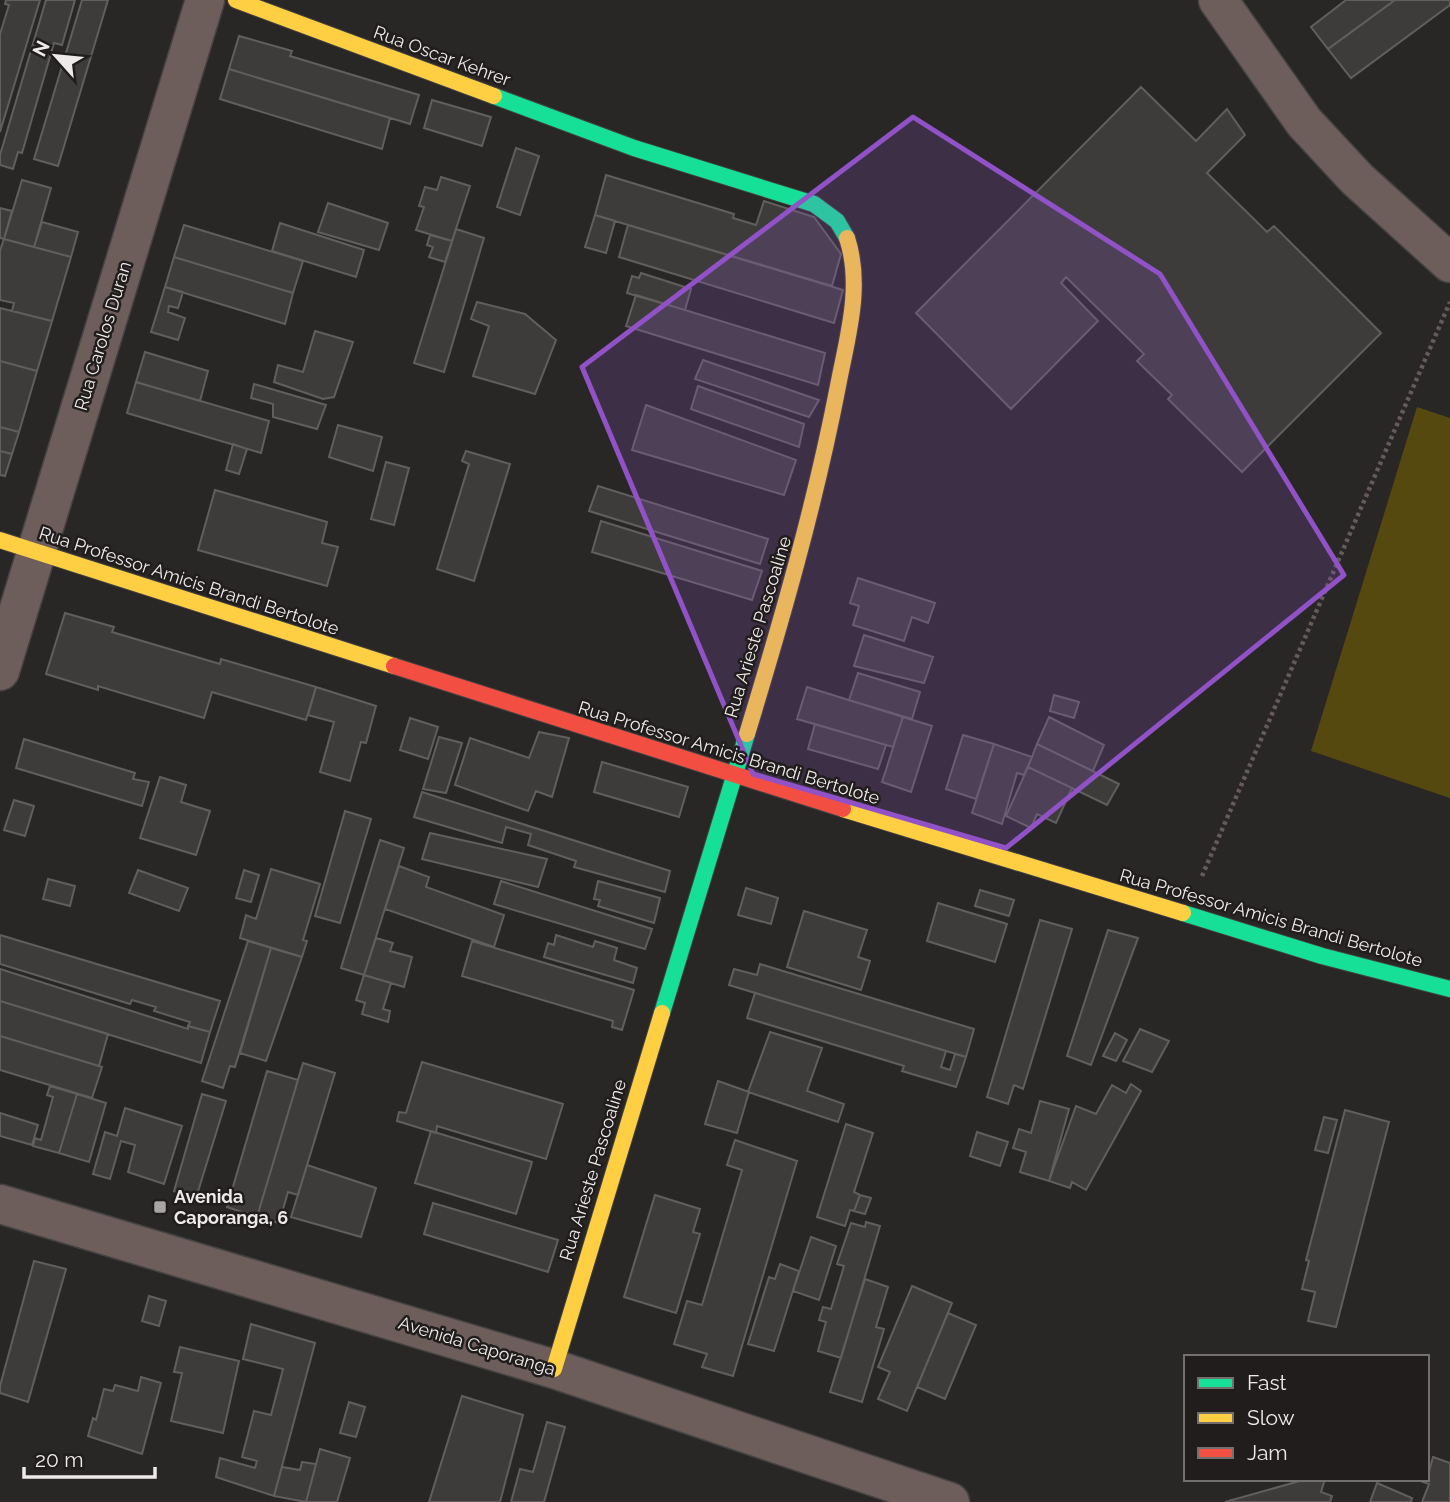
<svg xmlns="http://www.w3.org/2000/svg" width="1450" height="1502" font-family="Raleway,sans-serif">
	<rect width="100%" height="100%" fill="#292726"/>
	<path fill="#564910" d="M1417,407L1450,418V798L1311,751Z"/>
	<path fill="#3d3c3b" stroke="#605f5e" stroke-width="2" d="M6,0H40L0,132V34L9,5L5,4Z
		M46,0H75L62,45L54,43L22,153L18,152L13,169L0,165V155Z
		M82,0H108L58,166L34,159Z
		M1346,0H1395L1328,49L1311,27Z
		M1395,0H1450V5L1351,78L1328,49Z
		M239,36L292,51L290,56L419,95L410,124L229,69Z
		M229,69L390,118L382,149L220,99Z
		M1141,87L1196,141L1227,109L1245,135L1207,173L1267,232L1274,226L1381,333L1242,472L1168,399L1172,395L1137,361L1144,354L1066,277L1061,283L1098,321L1011,409L916,313Z
		M432,100L491,117L482,146L424,128Z
		M516,148L539,156L520,215L497,207Z
		M606,175L734,214L733,218L756,225L764,201L814,217L841,254L832,286L595,215Z
		M441,177L470,186L452,241L416,230L424,207L419,206L425,187L437,190Z
		M22,180L51,188L34,247L4,239Z
		M328,203L388,223L379,250L318,232Z
		M0,208L12,211L4,239L0,238Z
		M595,215L615,221L606,253L585,247Z
		M42,222L78,232L71,257L34,247Z
		M280,223L364,250L356,277L272,251Z
		M184,225L303,261L293,293L174,257Z
		M628,225L843,290L834,323L619,257Z
		M456,229L484,238L444,372L414,363Z
		M430,235L452,241L445,262L429,257L433,247L427,245Z
		M4,239L71,257L52,321L12,311L14,303L0,300V251Z
		M174,257L293,293L285,324L165,287Z
		M641,273L691,289L685,310L627,293L632,276L639,278Z
		M165,287L183,292L178,308L169,306L168,312L185,318L178,340L151,332Z
		M636,295L825,353L818,385L626,326Z
		M477,302L525,314L556,340L535,394L473,376L489,326L471,319Z
		M0,308L52,321L37,371L0,361Z
		M315,331L353,342L334,397L323,399L274,382L278,365L303,372Z
		M145,352L208,371L200,401L136,382Z
		M703,360L819,400L809,417L695,379Z
		M0,361L37,371L19,432L0,427Z
		M136,382L269,421L261,453L127,413Z
		M254,384L326,405L317,429L273,417V404L251,398Z
		M698,386L804,424L799,447L691,409Z
		M646,405L796,460L784,495L632,450Z
		M338,425L382,437L373,471L329,457Z
		M0,427L19,432L12,454L0,451Z
		M233,444L247,449L239,474L226,470Z
		M0,451L12,454L5,476L0,475Z
		M466,451L510,464L474,581L437,569L469,464L462,461Z
		M386,462L409,468L394,525L371,519Z
		M598,486L768,539L760,564L589,511Z
		M215,490L327,522L322,543L338,547L327,586L198,550Z
		M601,521L762,571L752,600L592,552Z
		M858,578L935,603L928,623L912,617L904,641L853,625L859,606L850,603Z
		M65,613L114,627L112,632L220,664L221,659L316,687L306,720L212,692L204,718L98,686V690L46,674Z
		M864,635L933,657L924,683L854,666Z
		M858,673L920,692L912,719L849,700Z
		M316,687L376,706L366,743L361,742L350,781L320,772L334,722L308,715Z
		M807,687L903,717L893,747L797,719Z
		M1054,695L1079,702L1074,718L1050,711Z
		M903,717L932,726L911,792L882,782Z
		M1049,717L1104,745L1093,771L1037,744Z
		M410,718L438,727L428,759L400,750Z
		M815,724L886,745L878,769L808,749Z
		M539,732L569,738L552,797L536,791L528,811L455,785L470,738L529,758Z
		M963,735L994,744L976,799L946,789Z
		M439,737L462,743L446,793L423,789Z
		M24,739L135,773L133,779L149,782L142,806L16,768Z
		M994,744L1032,757L1024,775L1017,773L1002,824L972,813Z
		M1037,744L1119,784L1107,805L1028,767Z
		M602,762L688,787L679,817L594,792Z
		M1028,767L1072,788L1056,823L1037,814L1031,828L1006,816Z
		M160,777L186,785L181,802L210,811L196,855L140,838Z
		M422,792L670,871L665,892L574,867L576,861L528,845L531,834L506,827L502,843L414,817Z
		M14,800L34,806L25,836L4,830Z
		M345,811L371,819L340,923L315,916Z
		M430,833L547,859L538,887L422,859Z
		M380,840L404,848L364,975L341,968Z
		M399,866L429,877L426,887L504,915L494,947L385,909Z
		M271,869L320,884L303,940L307,941L302,957L240,938L246,915L256,919Z
		M138,870L188,888L179,911L129,893Z
		M244,870L259,875L251,902L236,898Z
		M48,879L75,886L70,906L43,899Z
		M501,881L652,929L645,949L494,904Z
		M598,881L660,898L654,923L598,906L600,900L594,899Z
		M746,888L778,898L771,924L738,915Z
		M980,890L1014,900L1009,916L975,906Z
		M938,903L1007,924L995,962L927,941Z
		M804,911L867,930L858,957L870,961L861,990L787,967Z
		M1040,920L1072,929L1023,1089L1014,1085L1008,1104L987,1097Z
		M1108,930L1138,938L1091,1065L1067,1056Z
		M0,935L220,1001L210,1032L188,1026L190,1022L154,1011L156,1007L132,1000L130,1004L0,964Z
		M556,935L593,947L595,941L617,948L614,960L637,968L633,983L544,957L548,943L554,945Z
		M376,938L393,943L390,951L412,957L404,987L364,975Z
		M248,941L271,948L235,1067L230,1066L223,1088L202,1081Z
		M472,941L634,990L622,1030L612,1027L613,1021L462,976Z
		M271,948L302,957L266,1061L240,1053Z
		M760,964L974,1029L966,1057L729,985L734,969L757,975Z
		M0,969L188,1029V1026L210,1032L201,1063L0,1001Z
		M364,975L391,983L383,1009L390,1011L388,1022L362,1014L365,1003L356,1000Z
		M755,993L946,1051L941,1067L950,1070L955,1054L966,1057L956,1087L902,1071L904,1066L747,1018Z
		M0,1001L108,1034L99,1066L0,1036Z
		M1140,1029L1169,1041L1152,1072L1123,1061Z
		M770,1032L822,1048L807,1091L844,1104L838,1122L748,1092Z
		M1115,1033L1127,1040L1116,1061L1103,1056Z
		M0,1036L102,1067L92,1098L0,1070Z
		M422,1062L563,1104L546,1159L437,1126L436,1133L397,1121L399,1112L406,1113Z
		M303,1063L335,1073L298,1195L288,1192L279,1223L257,1217Z
		M267,1071L298,1080L257,1217L227,1207Z
		M718,1081L749,1092L737,1133L705,1124Z
		M1131,1084L1141,1091L1086,1190L1072,1182L1070,1188L1049,1181L1076,1106L1096,1114L1112,1085L1126,1093Z
		M50,1086L77,1094L59,1153L33,1146L35,1138L41,1140L53,1097L47,1095Z
		M77,1094L106,1103L89,1162L59,1153Z
		M202,1094L226,1101L196,1198L174,1191Z
		M1040,1101L1069,1109L1049,1181L1020,1172L1026,1152L1013,1148L1019,1129L1031,1133Z
		M125,1108L182,1126L164,1184L128,1172L135,1145L121,1141L110,1179L93,1174L105,1132L117,1136Z
		M1345,1110L1389,1122L1336,1327L1308,1321L1315,1292L1302,1289L1309,1261L1306,1260Z
		M0,1113L38,1125L32,1145L0,1136Z
		M1324,1117L1337,1120L1328,1153L1315,1150Z
		M846,1124L873,1133L854,1192L860,1195L854,1211L850,1210L845,1226L817,1217Z
		M431,1131L532,1162L516,1214L415,1183Z
		M977,1132L1008,1142L1000,1166L970,1156Z
		M735,1140L797,1161L733,1376L702,1367L707,1354L674,1344L687,1301L702,1305L742,1170L727,1165Z
		M307,1165L376,1188L361,1237L291,1217Z
		M655,1195L700,1209L693,1232L700,1234L676,1313L624,1297Z
		M860,1195L871,1198L865,1214L854,1211Z
		M433,1203L558,1240L548,1272L424,1234Z
		M866,1222L880,1226L841,1358L818,1351L826,1322L819,1320L823,1307L831,1309L844,1266L837,1264L851,1223L865,1227Z
		M811,1237L836,1246L819,1300L793,1291Z
		M34,1261L66,1269L28,1402L0,1393V1386Z
		M780,1264L799,1271L774,1351L748,1344L769,1277L775,1279Z
		M865,1279L888,1287L876,1327L884,1329L862,1402L830,1392Z
		M912,1286L952,1303L907,1411L878,1399L890,1372L878,1367Z
		M149,1296L166,1301L159,1326L142,1321Z
		M948,1313L976,1325L945,1399L917,1387Z
		M251,1324L315,1343L274,1496L216,1477L220,1458L255,1468L257,1461L242,1457L254,1411L271,1415L283,1369L243,1359Z
		M180,1347L239,1361L223,1433L171,1421L182,1373L174,1372Z
		M141,1377L161,1383L142,1454L88,1436L93,1418L96,1420L104,1389L113,1391L115,1385L138,1391Z
		M462,1396L523,1415L500,1502H429Z
		M349,1402L365,1407L356,1437L340,1433Z
		M547,1422L565,1427L544,1502H511L520,1469L533,1472Z
		M320,1449L350,1458L337,1502H306Z
		M1433,1457L1450,1463V1502H1422L1429,1484L1423,1482L1427,1479Z
		M302,1462L316,1464L306,1502L274,1496L282,1467L300,1470Z
		M1307,1479H1325L1321,1492L1332,1496L1330,1502H1225Z
		M1377,1483L1412,1498L1411,1502H1370Z"/>
	<g fill="none" stroke-linecap="round" stroke-linejoin="round">
		<g stroke="#444242" stroke-width="41">
			<path id="street" d="M1218,0L1304,122L1357,179L1450,263
				M0,671L205,0
				M0,1204L554,1369L950,1502"/>
		</g>
		<g stroke="#444242" stroke-width="18">
			<path id="fast" d="M494,96L634,148L814,204L837,221L847,238
				M1183,913L1322,956L1450,989
				M662,1013L747,734"/>
		</g>
		<g stroke="#444242" stroke-width="18">
			<path id="slow" d="M236,0L494,96
				M0,540L394,666
				M747,734C782,619 815,505 838,386C847,338 863,287 847,238
				M843,809L1183,913
				M554,1369L662,1013"/>
		</g>
		<g stroke="#444242" stroke-width="18">
			<path id="jam" d="M394,666L843,809"/>
		</g>
		<path stroke="#645b5a" stroke-width="4.5" stroke-dasharray="3.5 3.5" stroke-linecap="butt" d="M1202,876L1450,302"/>
		<use href="#street" stroke="#6d5e5c" stroke-width="38"/>
		<use href="#fast" stroke="#16e098" stroke-width="16"/>
		<use href="#slow" stroke="#ffcf43" stroke-width="16"/>
		<use href="#jam" stroke="#f24e42" stroke-width="16"/>
	</g>
	<path fill="#9252c7" fill-opacity="0.2" stroke="#9252c7" stroke-width="5" stroke-linejoin="round" d="M913,117L1160,274L1344,575L1006,848L753,774L582,367Z"/>
	<rect fill="#a8a6a5" stroke="#201d1c" stroke-width="2.5" x="153" y="1200" width="14" height="14" rx="3.5"/>
	<g text-anchor="middle" stroke-width="5" stroke-linejoin="round" paint-order="stroke">
		<g font-size="18" fill="#edeae9" stroke="#201d1c">
			<text transform="translate(442 56) rotate(20)" y="6">Rua Oscar Kehrer</text>
			<text transform="translate(103 336) rotate(-73)" y="6">Rua Carolos Duran</text>
			<text transform="translate(189 581) rotate(18)" y="6">Rua Professor Amicis Brandi Bertolote</text>
			<text transform="translate(758 627) rotate(-73)" y="6">Rua Arieste Pascoaline</text>
			<text transform="translate(729 753) rotate(17)" y="6">Rua Professor Amicis Brandi Bertolote</text>
			<text transform="translate(1271 918) rotate(16)" y="6">Rua Professor Amicis Brandi Bertolote</text>
			<text transform="translate(593 1170) rotate(-73)" y="6">Rua Arieste Pascoaline</text>
			<text transform="translate(477 1346) rotate(17)" y="6">Avenida Caporanga</text>
		</g>
		<g font-size="18" font-weight="bold" fill="#edeae9" stroke="#201d1c" text-anchor="start">
			<text x="174" y="1203">Avenida<tspan x="174" dy="21">Caporanga, 6</tspan></text>
		</g>
	</g>
	<rect x="1184" y="1355" width="245" height="126" fill="#201d1c" stroke="#726f6e" stroke-width="2"/>
	<rect x="1198" y="1378" width="35" height="10" fill="#16e098" stroke="#726f6e" stroke-width="2"/>
	<text x="1247" y="1390" font-size="21" fill="#edeae9">Fast</text>
	<rect x="1198" y="1413" width="35" height="10" fill="#ffcf43" stroke="#726f6e" stroke-width="2"/>
	<text x="1247" y="1425" font-size="21" fill="#edeae9">Slow</text>
	<rect x="1198" y="1448" width="35" height="10" fill="#f24e42" stroke="#726f6e" stroke-width="2"/>
	<text x="1247" y="1460" font-size="21" fill="#edeae9">Jam</text>
	<g transform="translate(56 56) rotate(297)" stroke="#201d1c" stroke-width="5" paint-order="stroke">
	<path d="M0-5L12 26L0 18L-12 26Z" fill="#edeae9"/>
	<text y="-10" font-size="19" font-weight="bold" text-anchor="middle" fill="#edeae9">N</text>
	</g>
	<path d="M24 1467v10h131v-10" fill="none" stroke="#edeae9" stroke-width="3.5"/>
	<text x="35" y="1467" font-size="21" fill="#edeae9" stroke="#201d1c" stroke-width="5" paint-order="stroke">20 m</text>
</svg>
